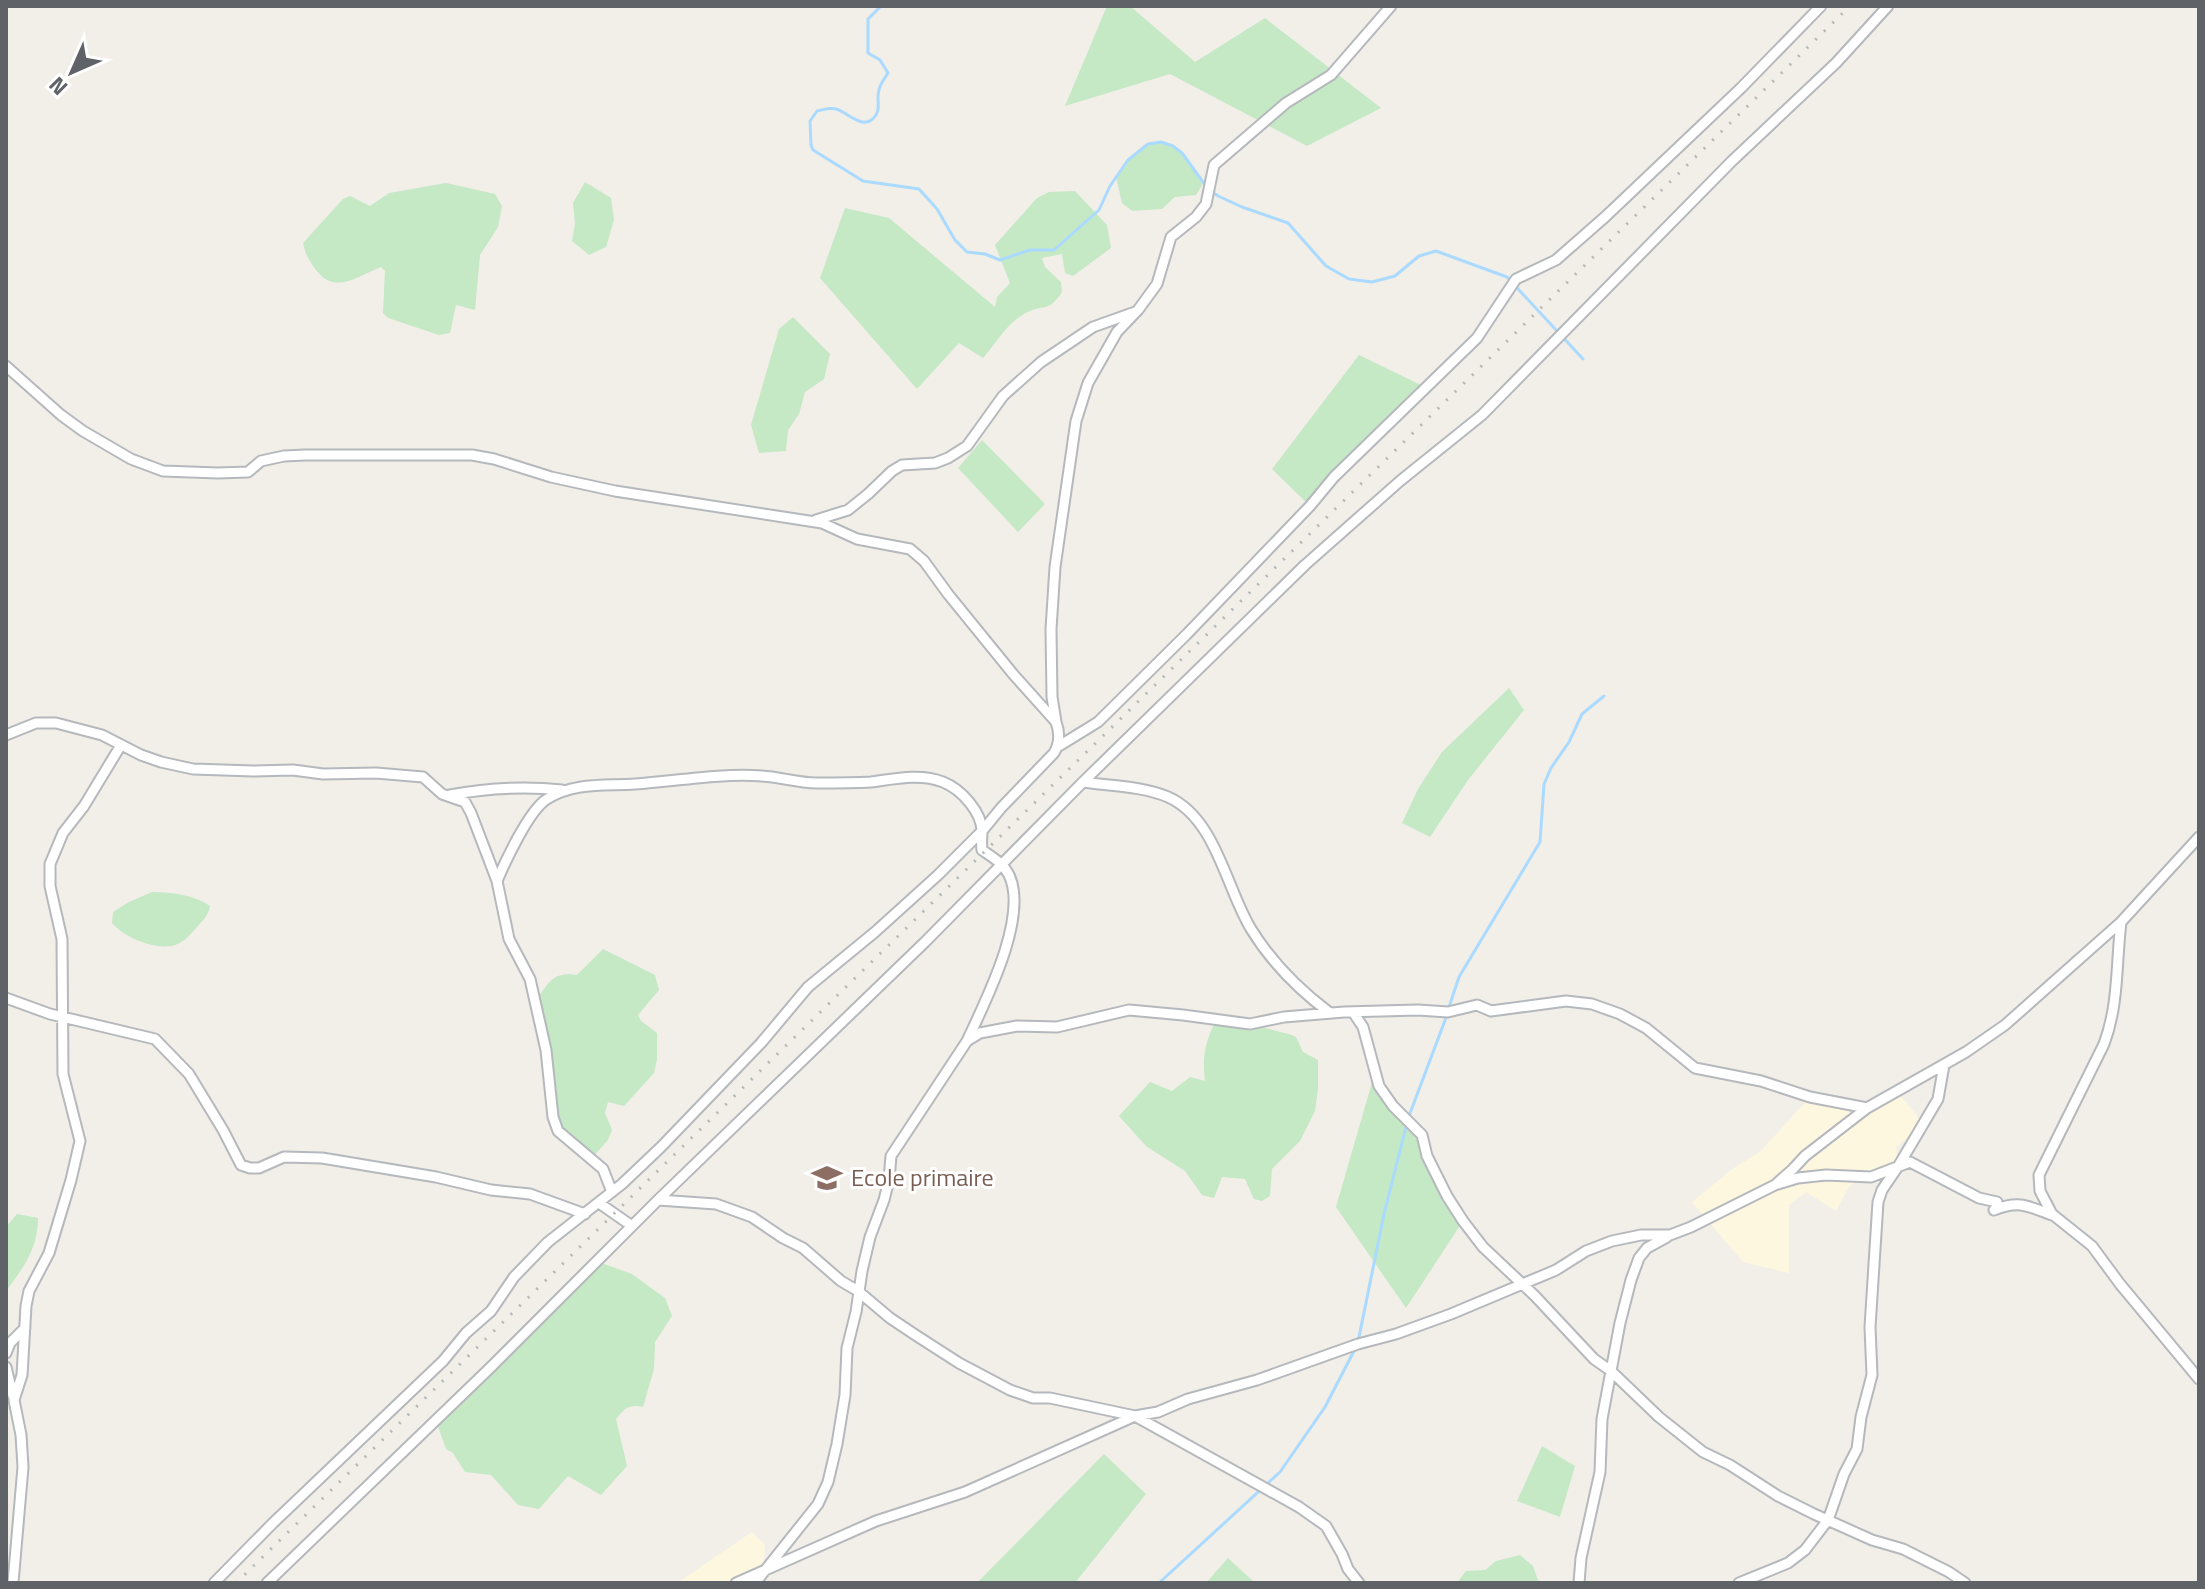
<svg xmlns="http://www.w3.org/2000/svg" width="2205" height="1589" font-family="'Titillium Web',sans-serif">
	<rect width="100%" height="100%" fill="#f1efe8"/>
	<path fill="#fef7e0" d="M1897,1092L1924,1124L1896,1147L1899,1165L1850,1185L1836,1211L1806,1192L1789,1205V1273L1743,1262L1692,1202L1731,1170L1761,1151L1810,1097L1867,1108Z
		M752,1532L765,1545L763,1572L755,1583H677Z"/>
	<path fill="#c5e8c5" d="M1107,6H1130L1195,62L1265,18L1381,108L1307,146L1170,74L1065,106Z
		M1161,142C1182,148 1193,165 1204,182L1196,195L1175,197L1162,209L1132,211L1122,203L1116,177C1128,160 1140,145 1161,142Z
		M585,182L611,198L614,220L606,247L589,255L572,241L575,224L573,203Z
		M446,183L495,194L502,206L498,227L480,255L475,310L456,305L450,333L439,335L388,318L383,313L385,271L381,267C355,277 334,297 313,266C308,258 305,253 303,243L343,199L350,196L370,206L389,193Z
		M1075,191L1107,225L1111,248L1073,276L1065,273L1062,254L1042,258L1045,267L1061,282L1062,292C1048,314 1042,303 1024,314C1007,323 995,345 983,358L959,343L917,389L820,278L845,208L889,218L995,307L997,297L1010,283L995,245L1037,198L1049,192Z
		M793,317L830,354L824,379L805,392L799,414L788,430L786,451L759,453L751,425L779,329Z
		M1359,355L1427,388L1310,506L1272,469Z
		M982,440L1045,504L1018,532L958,468Z
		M1509,688L1524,710L1468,780L1430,837L1402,823L1418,789L1442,752Z
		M152,892C171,892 195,895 210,906C209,915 203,920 197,927C190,935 181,945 171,946C152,949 124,937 112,923L113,912L129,902Z
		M603,949L655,975L659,990L638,1015L641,1021L657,1033V1059L654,1073L624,1106L608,1102L605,1113L612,1130L608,1140L591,1159L558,1131L535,1002C548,984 552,971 577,975Z
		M1216,1020L1250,1024L1292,1035L1296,1037L1303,1052L1318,1060V1089L1315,1111L1300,1141L1272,1169L1270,1196L1262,1201L1254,1199L1245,1179L1222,1177L1214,1198L1202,1195L1185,1171L1146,1146L1119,1116L1150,1082L1172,1091L1190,1077L1205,1081C1202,1056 1205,1043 1216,1020Z
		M1375,1072L1379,1086L1422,1135L1463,1221L1406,1308L1336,1207Z
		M17,1214L38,1218C38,1248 24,1267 6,1291V1227Z
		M596,1261L632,1274L665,1298L672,1316L655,1342L654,1369L643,1407C629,1404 625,1408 616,1419L627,1466L601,1495L568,1476L539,1509L518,1505L491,1475L465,1472L453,1453L446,1449L436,1421Z
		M1542,1446L1575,1466L1560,1517L1517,1501Z
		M1104,1454L1146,1494L1075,1583H977Z
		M1520,1555L1533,1566L1539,1583H1457L1466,1571L1485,1570L1496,1561Z
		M1228,1558L1255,1583H1206Z"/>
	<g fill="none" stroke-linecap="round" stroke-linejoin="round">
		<path stroke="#aadaff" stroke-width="3" d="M881,6L868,19V53L880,60L888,73C885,78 880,84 879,90C876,99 881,107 876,115C864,133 848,112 836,109C830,107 823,110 817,111L810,121L811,145L813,150L863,181L919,189L937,209L955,240L967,252L985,254L1000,260L1030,250H1054L1099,210L1110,186L1128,160L1148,144L1161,142L1173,146L1182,153L1208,189L1218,196L1242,207L1288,223L1326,266L1349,279L1372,282L1395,276L1419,256L1436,251L1507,277L1583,359
			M1449,1007L1459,977L1540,842L1544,784L1551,768L1569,742L1582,714L1604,696
			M1409,1116L1447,1015
			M1358,1342L1384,1214L1407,1123
			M1159,1583L1280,1472L1325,1407L1355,1349"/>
		<g stroke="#b5b8bc" stroke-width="13">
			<path id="street" d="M6,366L61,415L83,431L131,459L163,471L218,473L248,472L261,461L284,456L305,455H472L494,459L551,477L615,491L822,523L857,539L910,549L924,561L948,594L1013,674L1056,722C1060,733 1060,743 1054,753L1001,808L983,830L938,875L875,932L808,987L761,1043L661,1147L622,1184L548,1242L514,1277L491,1311L466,1333L443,1361L273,1523L214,1583
				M816,520L848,510L868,494L892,471L902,465L935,463L948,458L967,446L1003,396L1041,362L1093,327L1135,312
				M1056,722L1052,697L1051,629L1055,567L1076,421L1088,383L1117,332L1138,310L1157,284L1171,237L1196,217L1206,204L1214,165L1286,103L1331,75L1391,6
				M6,735L36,723H56L102,735L141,755L161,762L193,769L253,771L293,770L323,774L376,773L423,777L442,794L465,802L471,813L497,881L509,939L530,979L546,1050L553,1117L558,1131L603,1169L612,1192
				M1059,746L1098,722L1187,634L1310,506L1334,477L1477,338L1516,279L1556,260L1605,217L1741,88L1821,6
				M1083,782C1110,786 1142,786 1168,797C1216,818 1226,888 1251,929C1272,963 1299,990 1330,1013
				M450,795C488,788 524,786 562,790
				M497,881C505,862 529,810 547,799C574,782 605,786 635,784C677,781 720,773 762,776C780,777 798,783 816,783C834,783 853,783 871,782C894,779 920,773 943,782C961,789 982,812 982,832C982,838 981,843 982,850C992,857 1003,863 1009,875C1029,917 985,1002 967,1041L891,1156L889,1180L884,1200L870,1237L862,1271L856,1312L847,1348L845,1395L837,1444L828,1482L818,1504L755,1583
				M2121,922C2116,963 2119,1004 2104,1044L2039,1175L2040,1191L2052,1214L2092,1246L2120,1284L2199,1379
				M6,998L50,1014L155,1039L189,1074L223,1130L241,1165L250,1168H259L284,1157L322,1158L436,1177L491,1190L530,1194L585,1214
				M1353,1012L1363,1027L1379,1086L1393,1106L1422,1135L1427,1156L1447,1196L1463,1221L1483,1247L1535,1296L1594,1359L1611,1371L1659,1417L1703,1452L1730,1465L1778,1496L1814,1514L1872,1540L1903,1549L1949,1572L1965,1583
				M967,1041L980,1033L1017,1026L1057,1027L1129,1010L1183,1015L1250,1024L1284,1017L1344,1012L1418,1010L1448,1012L1477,1005L1491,1011L1566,1001L1592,1004L1620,1014L1646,1028L1695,1068L1761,1081L1810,1097L1867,1108
				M1778,1184L1798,1178L1826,1175L1871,1177L1910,1162L1979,1198L1997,1202
				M658,1200L716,1204L752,1217L783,1238L803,1248L841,1281L858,1291L890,1318L917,1336L959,1363L1010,1390L1033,1398H1050L1135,1416L1299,1507L1326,1526L1342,1554L1348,1569L1359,1583
				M599,1203L632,1226
				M1994,1210C2019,1200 2028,1206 2052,1215
				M6,1353L10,1343L25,1328
				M6,1367L13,1396
				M13,1583L23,1467L21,1435L14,1400L22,1375L26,1306L29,1291L49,1253L71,1180L80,1141L63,1074L62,939L50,886V864L63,833L84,806L121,745
				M267,1583L491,1367L658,1200L925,942L1083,782L1305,565L1400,481L1482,415L1732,161L1836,63L1888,6
				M736,1583L876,1521L965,1492L1135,1416L1158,1412L1188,1399L1257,1380L1358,1344L1396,1334L1451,1314L1556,1270L1586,1251L1612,1241L1641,1235H1670L1691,1227L1775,1185L1793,1169L1805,1156L1867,1108L1966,1052L2005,1025L2121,922L2199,837
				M1579,1583L1581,1558L1600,1472L1602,1419L1620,1323L1631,1280L1639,1258L1647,1248L1667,1237
				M1739,1583L1788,1563L1805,1550L1828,1520L1844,1474L1857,1449L1861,1417L1872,1375L1870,1327L1878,1202L1882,1190L1899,1165L1938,1099L1944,1065"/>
		</g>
		<use href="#street" stroke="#fff" stroke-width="9"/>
		<path stroke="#b6b7b8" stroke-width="3" stroke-dasharray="2 10" stroke-linecap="butt" d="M236,1583L1850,6"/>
	</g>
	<defs>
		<g id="school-bare" transform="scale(2.4)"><path d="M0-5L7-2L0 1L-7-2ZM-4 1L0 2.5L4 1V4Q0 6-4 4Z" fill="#8d6e63" stroke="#fff" stroke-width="2.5" paint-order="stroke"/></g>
	</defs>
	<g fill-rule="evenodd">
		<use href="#school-bare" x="827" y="1178"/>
	</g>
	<g text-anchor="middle" stroke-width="6" stroke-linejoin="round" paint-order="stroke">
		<g font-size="24" fill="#785e54" stroke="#fff" text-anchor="start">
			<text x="851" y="1186">Ecole primaire</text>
		</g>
	</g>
	<rect width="2205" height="1589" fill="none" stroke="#5f6368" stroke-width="16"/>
	<g transform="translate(72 72) rotate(225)" stroke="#ffffff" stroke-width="6" paint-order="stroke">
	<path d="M0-6L14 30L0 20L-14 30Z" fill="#5f6368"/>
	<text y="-12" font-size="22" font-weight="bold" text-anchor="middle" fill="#5f6368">N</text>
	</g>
</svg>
